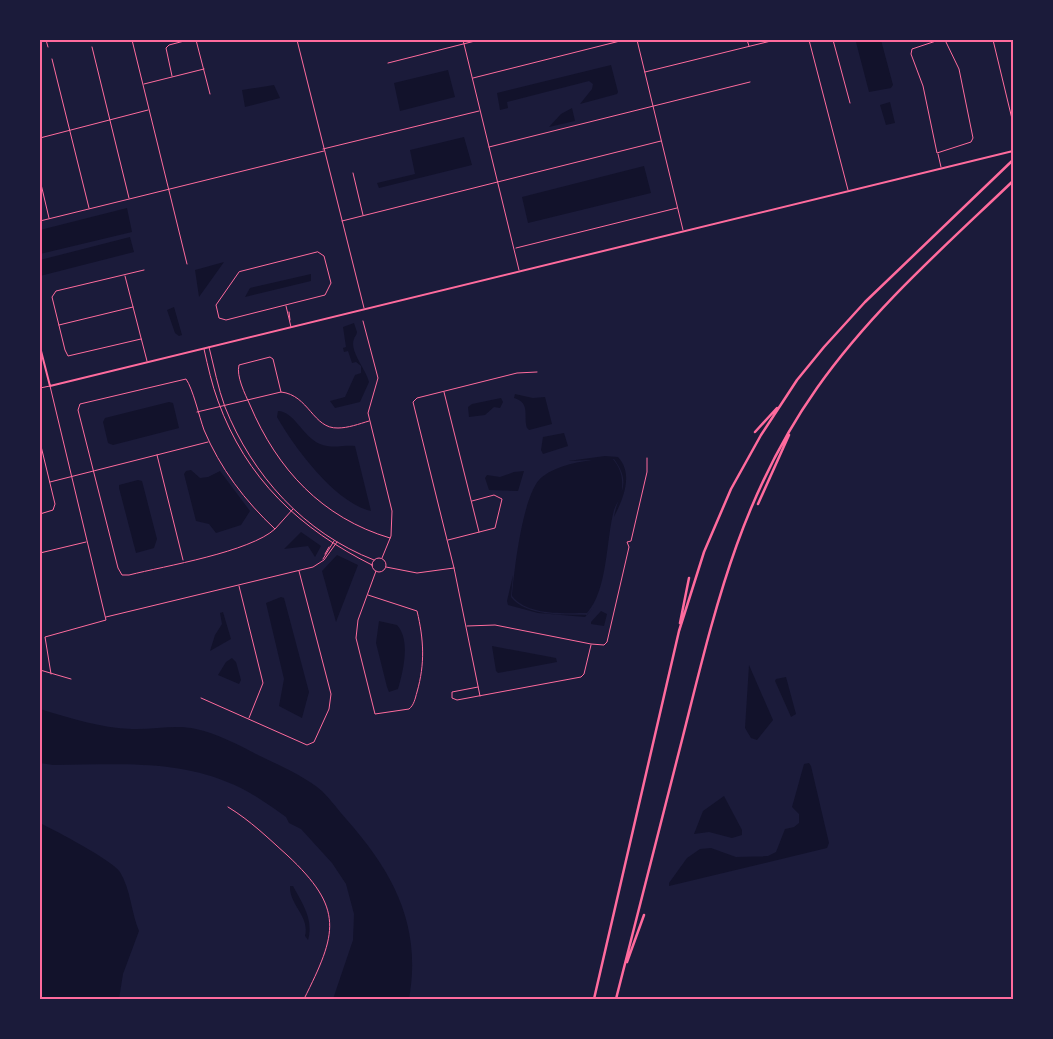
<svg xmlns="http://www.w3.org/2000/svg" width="1053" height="1039" font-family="'Exo 2',sans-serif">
	<rect width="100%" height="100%" fill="#1b1b3a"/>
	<path fill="#12122b" d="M859,40H881L893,85L891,88L869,92L856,42Z
		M611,65L618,92L617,94L580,104L592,89L593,84L589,81L507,102L508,108L500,110L497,93Z
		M448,70L455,97L400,111L394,83Z
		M274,85L280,98L245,107L242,90Z
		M890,102L895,123L886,125L880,105Z
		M572,108L575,121L549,127L561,114Z
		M464,137L472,165L379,188L377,183L415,174L410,150Z
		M644,166L651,193L528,223L522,197Z
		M127,208L132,232L40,254V230Z
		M130,237L134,252L40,276V260Z
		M224,262L199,297L195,270Z
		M311,274V281L245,297L250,288Z
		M174,307L182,335L179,336L175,333L167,310Z
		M354,323L357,332C357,335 354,337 354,339C349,351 366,369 369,382L360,402L335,408L330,401L345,397L355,375L361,373V366L356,362L352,363L348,351L344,352L343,348L346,347L343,327Z
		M515,394L533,398L545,397L552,424L529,430L527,428C523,416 531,403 514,398Z
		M501,398L503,402L500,408L494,407L485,415L469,417L468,407L472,404Z
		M169,402L173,403L179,428L113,445L108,443L103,422L105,418Z
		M278,411C294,411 303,437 320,444C332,449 343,445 355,446L371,511C335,503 294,447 277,417Z
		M564,433L568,446L543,454L541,450L543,437Z
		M605,456L618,457C634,474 623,499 614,517C618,492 633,485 614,459L568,461Z
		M600,459H613C620,468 623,476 622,488C622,496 617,502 614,510C606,539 608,590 587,613C563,613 528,616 512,596C514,571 523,491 542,477C559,464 579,462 600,459Z
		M191,470L200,478L208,477L220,471L250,511L241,525L216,533L209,524L196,521L184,474L186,471Z
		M524,471L518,491L489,490L485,478L487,475L500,477L514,472Z
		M138,480L142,481L157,539L154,548L136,553L119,488V485Z
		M301,532L321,546L315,557L308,546L284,549Z
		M337,555L358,565L336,622L322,571Z
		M513,575L511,597C527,617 562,614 587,615L594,607L585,617L538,613L508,605L507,601Z
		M281,597L284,598L309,692L302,718L279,706L284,679L266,603Z
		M601,611L607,614L604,626L591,624V622Z
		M223,612L231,639L210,651L215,635L222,624L220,613Z
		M379,621L397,625C411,640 403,672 398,689L389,692L387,687L376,643Z
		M492,646L556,658L557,662L498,673L496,671Z
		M232,658L236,662L241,680L239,684L218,675L226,662Z
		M749,665L773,720L757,740L751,738L745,728Z
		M786,677L796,714L791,717L775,681L776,679Z
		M40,709C70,718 100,728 132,729C154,730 175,724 196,729C218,734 237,744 256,754C278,765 303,775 322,791C331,800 339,811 347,820C394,873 422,927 409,999H333L353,940L354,914L346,884L332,863L301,829L289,823L286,817C267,804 249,790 227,782C172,759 111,765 53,765L40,763Z
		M804,764L809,763L811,766L829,843L827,848L669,886V883L687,858L700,849L711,848L736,857L768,856L776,852L785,829L794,827L799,823V814L792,807Z
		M724,796L742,830V835L732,838L709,832L694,834L703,811Z
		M40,823C56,831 112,860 120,872C131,890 131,912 139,931L123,974L119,999H40Z
		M290,886H293C302,903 314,919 308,940L305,936C310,916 289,905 290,886Z"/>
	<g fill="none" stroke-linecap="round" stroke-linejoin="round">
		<path stroke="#ff6b9d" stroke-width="1" d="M46,40L48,47
			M132,40L187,264
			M196,40L210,94
			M297,40L364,308
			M463,40L519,270
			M637,40L683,230
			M747,40L749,46
			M809,40L848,190
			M833,40L850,103
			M939,40L912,49L911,54L923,86L937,153L971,142L973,138L959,69L945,40
			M993,40L1013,123
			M92,47L129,198
			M52,59L89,208
			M388,63L479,40
			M645,72L775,40
			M172,76L166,48L169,45L188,40
			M473,78L624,40
			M144,84L204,69
			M40,138L148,110
			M489,147L750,82
			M323,149L479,111
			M938,154L941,167
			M353,173L363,215
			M40,180L49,218
			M40,221L324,151
			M342,221L661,141
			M516,248L677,208
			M318,252L324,256L331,283L325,295L226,320L219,318L216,305L239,272Z
			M125,276L147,361
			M286,306L291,327
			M289,312L290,320
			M363,321L378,378L368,413L392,511L391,536L382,558
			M59,325L133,307
			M141,339L68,356L65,350L52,297L56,291L144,270
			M209,347C214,367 218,388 225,407C252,475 304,533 374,560
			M204,349C208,367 212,385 218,401C246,479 300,529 372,565
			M40,388L50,386L106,620L45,637L51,674
			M281,392L273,359L270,357L239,365C236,376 245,394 250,405C277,469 322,518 390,538
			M444,392L479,532
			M197,412L281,392C309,395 313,429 338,428C348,428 359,424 369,421
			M40,442L55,504L53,510L40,514
			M157,455L183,560
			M50,482L208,442
			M275,529C250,552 165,566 129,575H122L118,568L78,410L80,404L186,379C193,389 199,416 204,430C220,468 245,501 275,529L293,509
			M448,540L495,528L502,499L494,495L472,501
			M40,553L86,542
			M325,554L329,547
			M372 565a7 7 0 1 1 14 0a7 7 0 1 1-14 0Z
			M323,559L334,541
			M386,567L417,573L454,568
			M239,586L263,683L249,718
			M368,595L417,611C424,640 425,664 417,692C415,699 414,705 409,709L375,714L356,638L358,620L376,571
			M106,617L313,567L324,560L337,542
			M467,626L495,625L591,644L604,645L607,642L629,547L627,542L631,541L647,472V458
			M40,670L71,679
			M478,687L452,692V698L457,700L581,677L584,674L591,645
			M480,696L454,568L413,402L417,398L517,373L537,372
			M201,698L307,745L314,742L329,709L331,694L299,571
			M228,807C251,821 268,838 287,855C345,909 337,933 304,999"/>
		<path stroke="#ff6b9d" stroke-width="2" d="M40,347L50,386L1013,151"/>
		<path stroke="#ff6b9d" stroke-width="2.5" d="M755,432L777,408
			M758,504L789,435
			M680,623L689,578
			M627,962L644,915
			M594,999L679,631L704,552L731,489L761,435L797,380L824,347L865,302L1013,160
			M616,999C638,911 660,823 683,736C715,609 740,497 817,388C872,310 944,247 1013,181"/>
	</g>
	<rect width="1053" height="1039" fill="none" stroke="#1b1b3a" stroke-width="82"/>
	<rect x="41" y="41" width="971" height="957" fill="none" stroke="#ff6b9d" stroke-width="2"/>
</svg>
